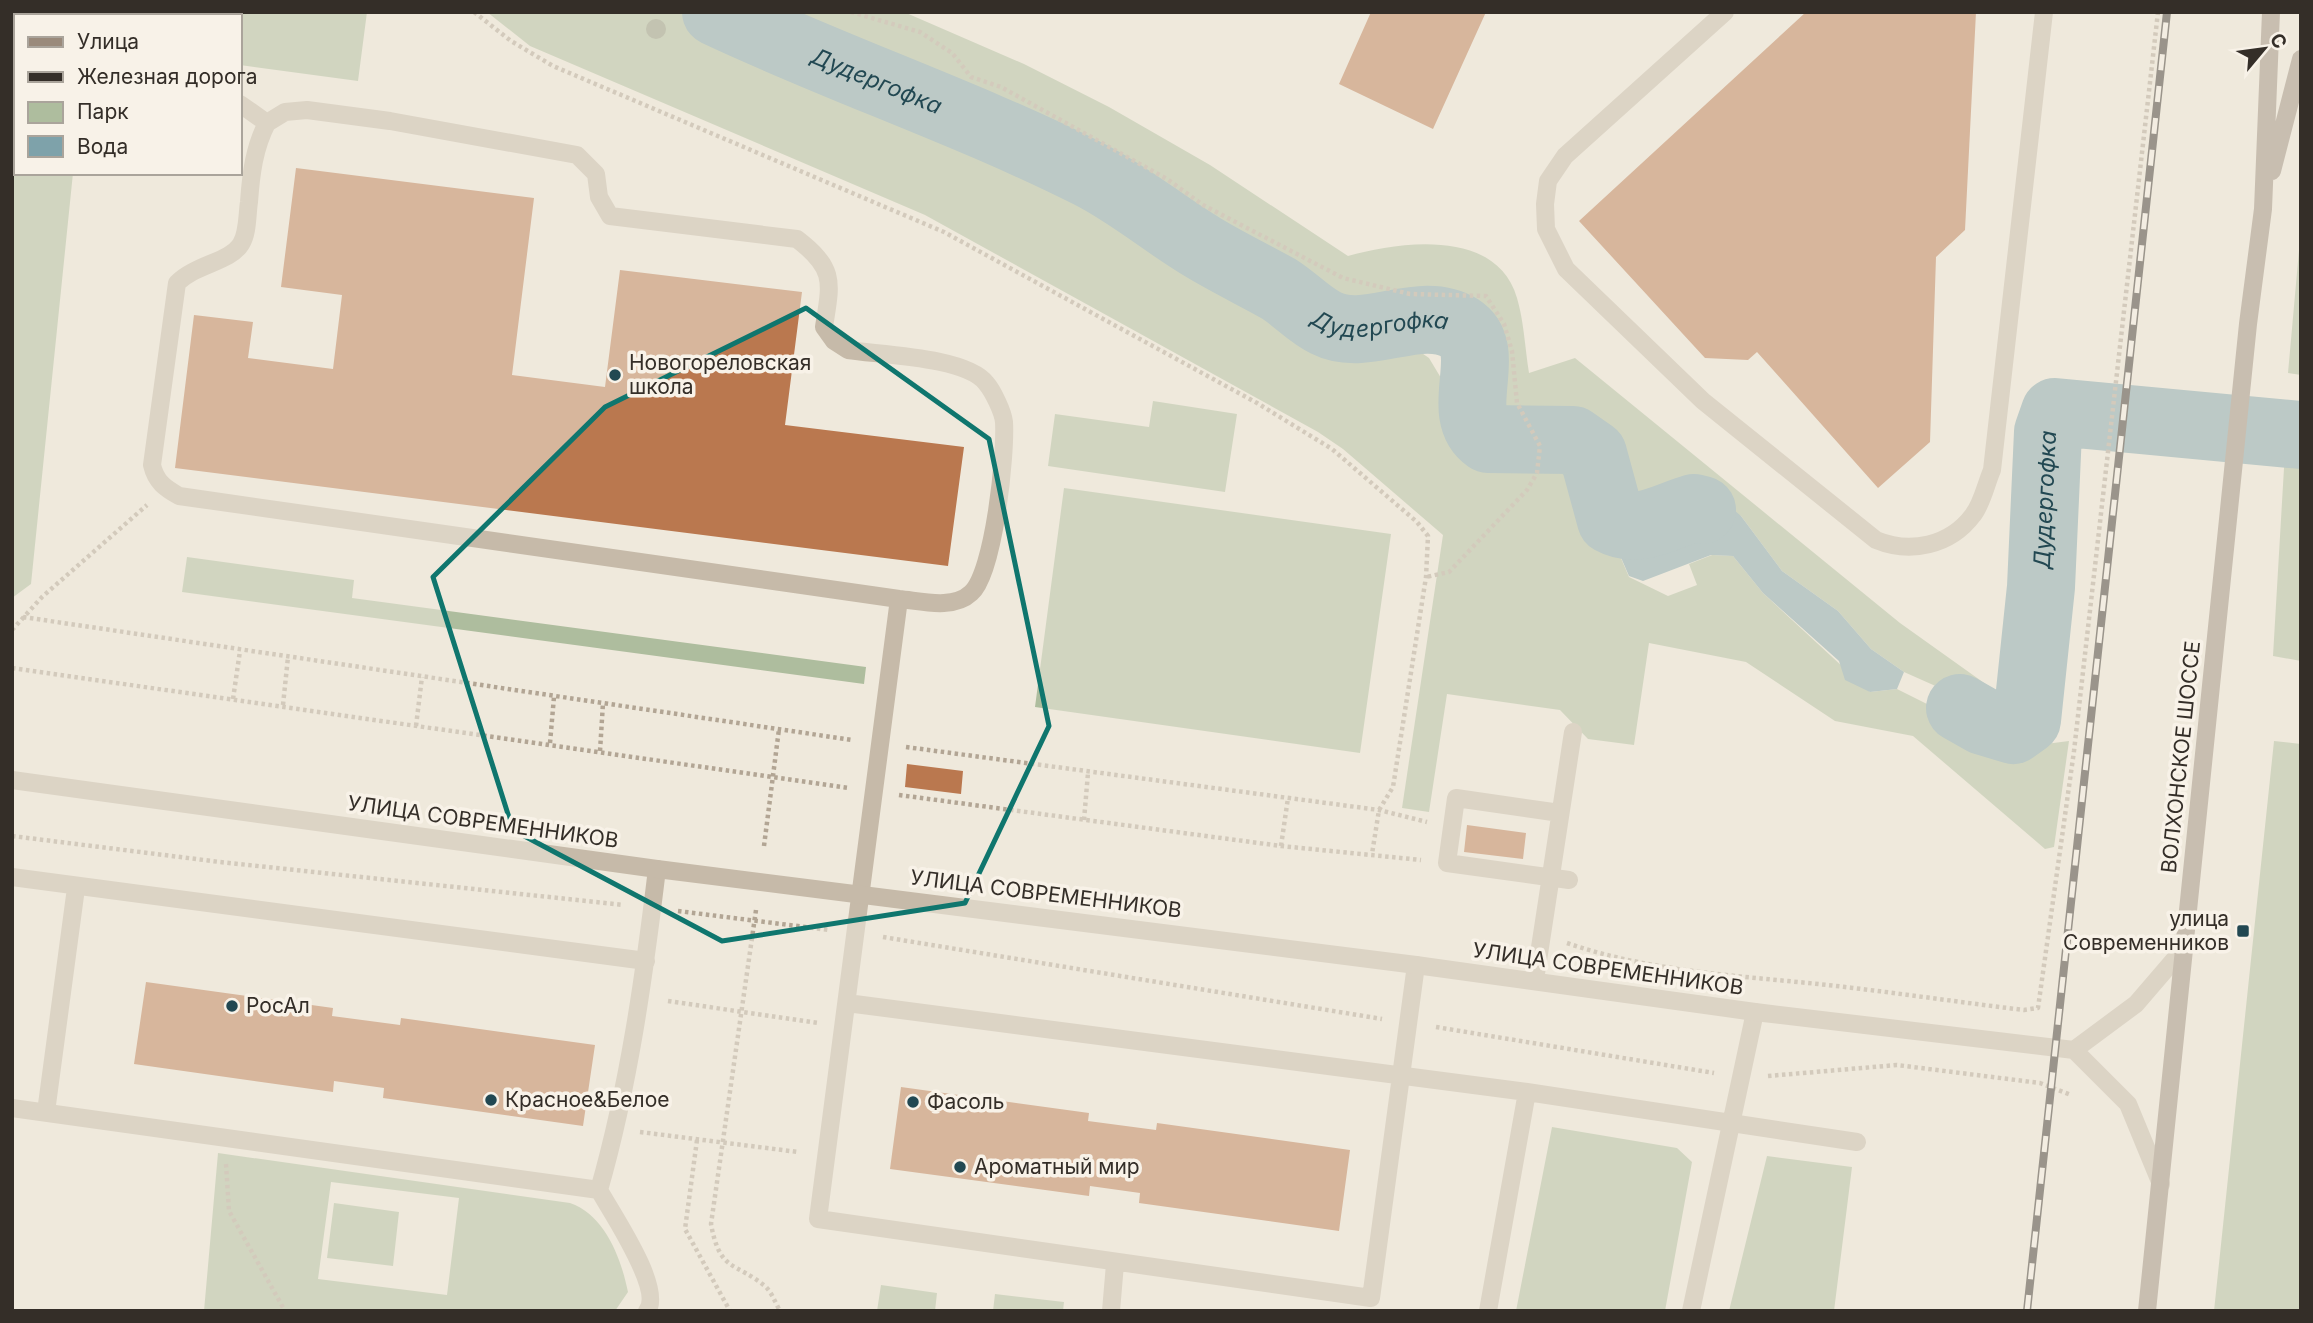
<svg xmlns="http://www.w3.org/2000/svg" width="2313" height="1323" font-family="Inter,sans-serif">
	<rect width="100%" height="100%" fill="#efe9dc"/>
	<path fill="#aebd9e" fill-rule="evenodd" d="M12,12H91V16H16V83H12Z
		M204,12H367L358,81L240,65V16H203Z
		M487,12H683L1077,181L1300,323L1327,334L1365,336L1410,345L1429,358L1444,383L1456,426L1482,445L1565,450L1590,466L1609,530L1629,577L1668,596L1697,585L1689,564L1712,555L1733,556L1763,593L1870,692L1897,689L2015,748L2069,741L2054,847L2045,849L1913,736L1835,721L1746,662L1649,643L1634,745L1588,739L1560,710L1447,694L1429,812L1402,808L1443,535L1343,449L1318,432L925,215L530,46Z
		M752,12H904L1024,64L1109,107L1210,165L1348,256C1400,241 1497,228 1517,298C1524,322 1525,348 1529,373L1575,358L1900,623L2015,705L2003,716L1904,672L1871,649L1838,611L1782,571L1741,516L1691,496C1663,508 1649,519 1620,506L1602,448L1578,429L1507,434L1485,422L1479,334L1444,307L1353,324L1056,140L970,91Z
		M16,123V173H73L31,584L12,598V124Z
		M2301,228V375L2288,373Z
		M1153,401L1237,414L1225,492L1048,466L1055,414L1149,427Z
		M2285,451L2301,458V661L2273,656Z
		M1064,488L1391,534L1360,753L1035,707Z
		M187,557L354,580L352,598L866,667L864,684L182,592Z
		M2274,741L2301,744V1311H2214Z
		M1552,1127L1677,1148L1692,1162L1665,1311H1516Z
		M218,1153L570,1203C605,1215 621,1258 628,1292L615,1311H204ZM331,1182L459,1198L447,1295L318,1279Z
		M1767,1156L1852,1167L1834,1311H1729Z
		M334,1203L399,1212L393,1266L327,1258Z
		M881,1285L937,1293L935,1311H877Z
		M995,1294L1064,1302L1063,1311H993Z"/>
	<path fill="#7ea2aa" d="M1713,492L1741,516L1782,571L1838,611L1871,649L1904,672L1897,689L1870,692L1845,680L1839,661L1763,593L1733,556L1711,555L1643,581L1629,576L1609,530L1620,506C1654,522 1677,498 1713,492Z"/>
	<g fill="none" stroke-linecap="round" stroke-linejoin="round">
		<path stroke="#7ea2aa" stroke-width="10" d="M2055,412L2056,399"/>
		<g stroke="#7ea2aa" stroke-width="68">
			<path id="s1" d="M716,12C839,70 968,113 1089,174C1129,194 1165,225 1204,248C1229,263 1254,275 1279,289C1295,299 1309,315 1326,323C1367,344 1420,303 1460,328C1496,351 1451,413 1488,439L1573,440L1593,454L1611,520C1638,535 1666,516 1694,508L1702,510"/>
			<path id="s2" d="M1960,708L1983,721L2013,730L2027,720L2041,587L2048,432L2055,412L2301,435"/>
		</g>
	</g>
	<path fill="#ba784f" d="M1371,12H1486L1433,129L1339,84Z
		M1806,12H1976L1965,230L1936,257L1930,442L1878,488L1757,352L1748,360L1705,358L1579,221Z
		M296,168L534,198L512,375L605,387L620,270L802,292L785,425L964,447L948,566L175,468L194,315L253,322L248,358L333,369L342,295L281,287Z
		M907,764L963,771L961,794L905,787Z
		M1467,825L1526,833L1523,859L1464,852Z
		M146,982L333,1008L332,1016L400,1025L401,1018L595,1045L583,1126L383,1098L384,1088L334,1081L333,1092L134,1064Z
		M901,1087L1089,1113L1088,1121L1156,1130L1157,1123L1350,1150L1339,1231L1139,1203L1140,1193L1090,1186L1089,1196L890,1169Z"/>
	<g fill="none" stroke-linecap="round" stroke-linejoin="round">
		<path stroke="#b2a594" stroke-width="4.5" stroke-dasharray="3.5 3.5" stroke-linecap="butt" d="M474,12L511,41L553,66L944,232L1257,403L1332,449L1417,522L1428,536L1426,577L1393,787L1379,810L1372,854
			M851,12L920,32L952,53L971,77L1001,87L1167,179L1203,205L1343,278L1410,294L1486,296L1504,324L1512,351L1517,403L1540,446L1537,473L1527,490L1449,572L1426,577
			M23,617L852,740
			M12,630L42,597L147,505
			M12,668L849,788
			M233,699L240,651
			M283,705L288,657
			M416,726L422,677
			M550,743L554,697
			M906,747L1379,810L1427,822
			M600,751L603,703
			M899,795L1281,846L1421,860
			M1084,820L1088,773
			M12,836L220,862L624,905
			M764,846L779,729
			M1281,846L1288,798
			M756,910L711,1224C720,1273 735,1261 766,1287C772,1293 776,1304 780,1311
			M678,911L829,930
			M883,937L1382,1019
			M1567,943C1656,974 1752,976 1845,987C1905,994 1965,1003 2024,1010L2038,1008L2074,751L2158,12
			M668,1001L818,1023
			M1436,1027L1714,1073
			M1768,1076L1897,1065L2040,1083L2071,1095
			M640,1132L798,1152
			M697,1140L685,1229L730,1311
			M226,1164L229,1211L285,1311"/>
		<path stroke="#c6baa9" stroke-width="18" d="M1725,12L1565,156L1548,181L1545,204L1546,229L1566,269L1703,401L1876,540C1910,554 1950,546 1973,515C1982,504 1986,484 1992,470L2044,12
			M240,104L267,123L285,112L307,110L390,121L577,155L596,174L599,197L610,216L797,239C836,269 831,282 824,327L834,341L848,350C881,355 966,357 986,383C993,391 1003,412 1004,422C1006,454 994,573 971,593C953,610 921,601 899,599L179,496C165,488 156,482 152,465L177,283C196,264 230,262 241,244C248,233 247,215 249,202C251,174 254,148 267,123
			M12,107L16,106
			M899,599L818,1219L1371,1298L1416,965
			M1560,813L1456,798L1447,863L1569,880
			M12,877L646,961
			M1535,980L1573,732
			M847,1003L1527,1092L1857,1142
			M12,1108L599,1190
			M46,1112L76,888
			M647,1311C664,1289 611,1212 599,1190C629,1085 644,977 657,869
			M1111,1311L1115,1264
			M1488,1311L1527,1092
			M1691,1311L1755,1012"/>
		<path stroke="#c6baa9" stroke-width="18" d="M12,780L657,869L1416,965L1755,1012L2074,1050L2128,1104L2161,1184
			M2074,1050L2136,1004L2185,947"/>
		<path stroke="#9a8a7b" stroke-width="18" d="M2272,171L2301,59
			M2147,1311L2248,324L2263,209L2271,12"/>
		<g stroke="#342e28" stroke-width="8">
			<path id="rail" d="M2027,1311L2167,12"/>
		</g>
		<use href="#rail" stroke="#f8f2e8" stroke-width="5" stroke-dasharray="16" stroke-linecap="butt"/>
	</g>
	<circle fill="#8e957c" cx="656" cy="29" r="10"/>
	<path d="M0 0H2313V1323H0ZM806,308L989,439L1049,726L965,903L722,941L513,830L433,577L605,407Z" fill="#efe9dc" fill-opacity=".55" fill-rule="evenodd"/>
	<path fill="none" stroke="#0f766e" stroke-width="5" stroke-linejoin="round" d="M806,308L989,439L1049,726L965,903L722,941L513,830L433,577L605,407Z"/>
	<g fill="#224852" stroke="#f8f2e8" stroke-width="2.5">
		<circle cx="615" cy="375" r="7"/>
		<rect x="2236" y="924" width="14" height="14" rx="3.5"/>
		<circle cx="232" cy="1006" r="7"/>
		<circle cx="491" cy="1100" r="7"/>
		<circle cx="913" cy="1102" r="7"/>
		<circle cx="960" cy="1167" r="7"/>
	</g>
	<g text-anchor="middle" stroke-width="7" stroke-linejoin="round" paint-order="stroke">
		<g font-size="21" fill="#342e28" stroke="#f8f2e8" text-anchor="start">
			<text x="629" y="370">Новогореловская<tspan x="629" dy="24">школа</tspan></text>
			<text x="2229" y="926" text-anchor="end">улица<tspan x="2229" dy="24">Современников</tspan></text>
			<text x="246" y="1013">РосАл</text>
			<text x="505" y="1107">Красное&amp;Белое</text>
			<text x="927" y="1109">Фасоль</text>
			<text x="974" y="1174">Ароматный мир</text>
		</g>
		<g font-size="21" fill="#342e28" stroke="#f8f2e8">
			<text transform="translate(2181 757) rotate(-84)" y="7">ВОЛХОНСКОЕ ШОССЕ</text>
			<text transform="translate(483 822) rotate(8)" y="7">УЛИЦА СОВРЕМЕННИКОВ</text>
			<text transform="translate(1046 894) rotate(7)" y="7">УЛИЦА СОВРЕМЕННИКОВ</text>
			<text transform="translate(1608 969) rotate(8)" y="7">УЛИЦА СОВРЕМЕННИКОВ</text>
		</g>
		<g font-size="23" font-style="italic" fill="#224852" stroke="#f8f2e8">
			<text dy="8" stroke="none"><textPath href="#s1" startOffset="175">Дудергофка</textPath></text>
			<text dy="8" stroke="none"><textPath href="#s1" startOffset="742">Дудергофка</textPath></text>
			<text dy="8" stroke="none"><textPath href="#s2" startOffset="296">Дудергофка</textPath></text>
		</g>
	</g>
	<rect width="2313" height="1323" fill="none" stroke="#342e28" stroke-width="28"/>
	<rect x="14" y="14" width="228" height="161" fill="#f8f2e8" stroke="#aaa49b" stroke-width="2"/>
	<rect x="28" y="37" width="35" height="10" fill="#9a8a7b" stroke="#aaa49b" stroke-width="2"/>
	<text x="77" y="49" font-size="21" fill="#342e28">Улица</text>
	<rect x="28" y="72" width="35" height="10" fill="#342e28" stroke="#aaa49b" stroke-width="2"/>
	<text x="77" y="84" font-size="21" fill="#342e28">Железная дорога</text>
	<rect x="28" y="102" width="35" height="21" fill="#aebd9e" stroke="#aaa49b" stroke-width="2"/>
	<text x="77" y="119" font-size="21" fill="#342e28">Парк</text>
	<rect x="28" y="136" width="35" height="21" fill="#7ea2aa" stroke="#aaa49b" stroke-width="2"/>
	<text x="77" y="154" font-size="21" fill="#342e28">Вода</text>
	<g transform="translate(2264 49) rotate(61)" stroke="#f8f2e8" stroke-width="5" paint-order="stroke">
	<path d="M0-5L12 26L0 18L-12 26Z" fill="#342e28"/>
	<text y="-10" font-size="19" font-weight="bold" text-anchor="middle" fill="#342e28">С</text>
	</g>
</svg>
